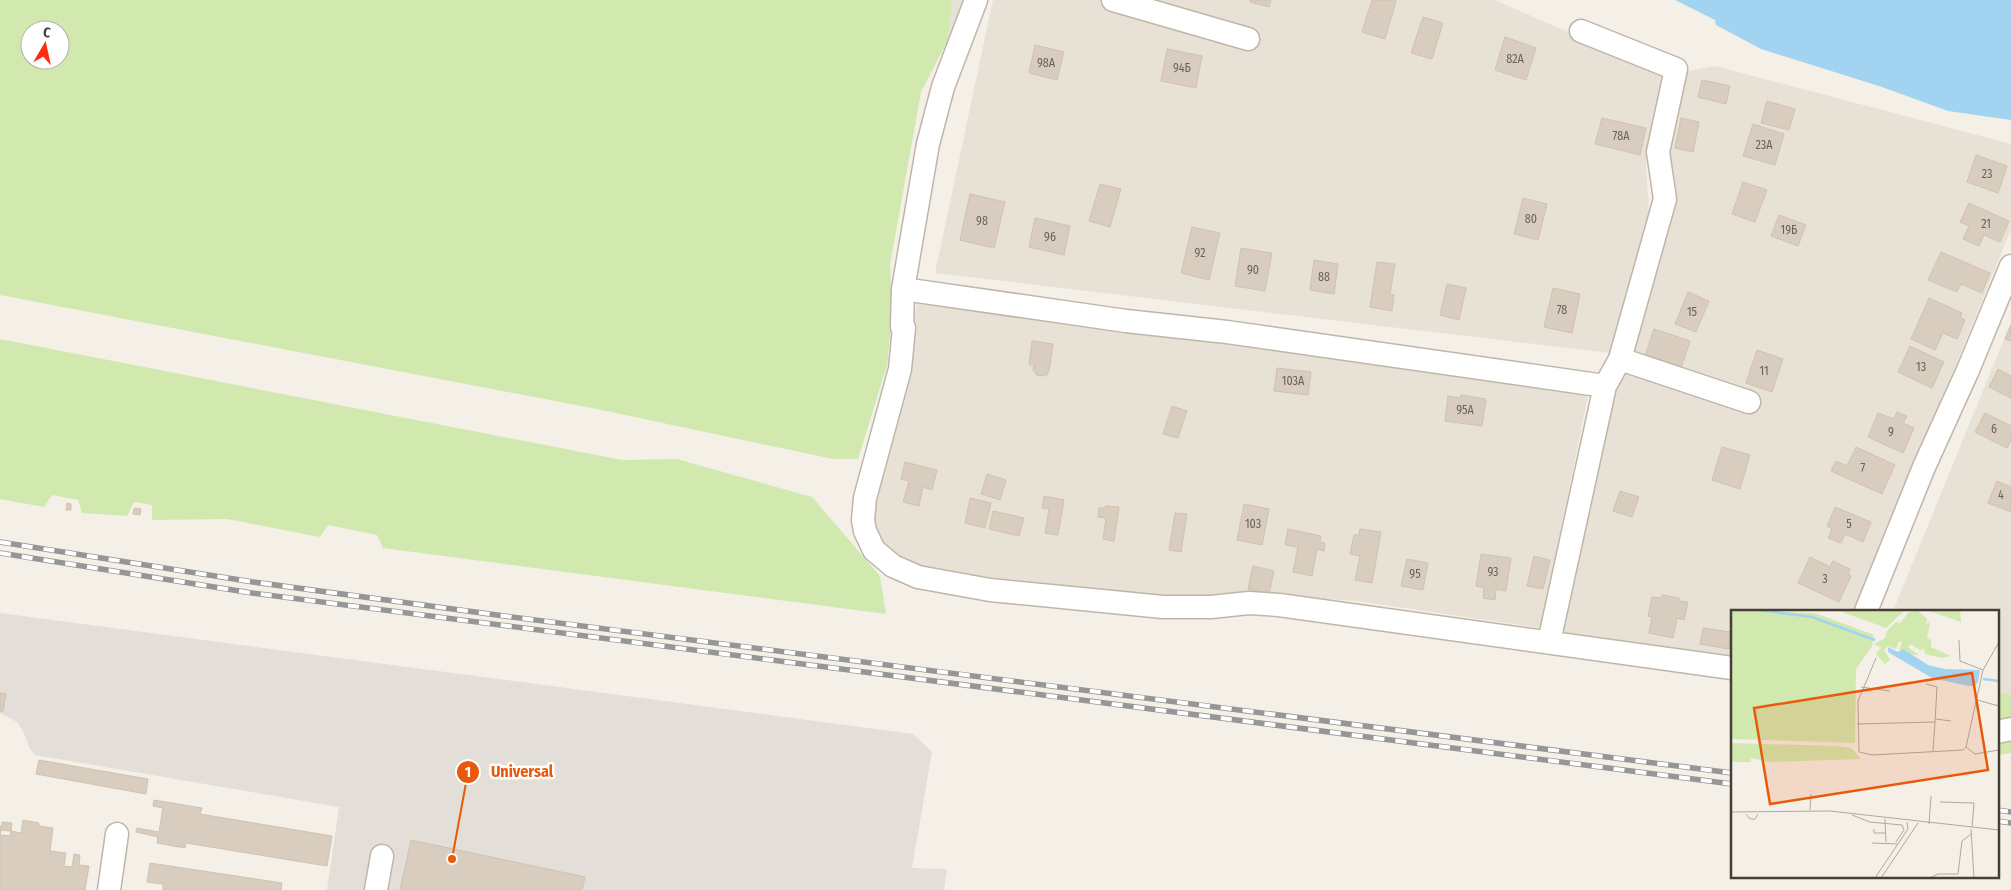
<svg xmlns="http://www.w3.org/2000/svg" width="2011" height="890" font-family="'Fira Sans Condensed',sans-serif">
	<rect width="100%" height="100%" fill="#f4efe7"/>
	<path fill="#e8e1d5" d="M952,0H967L948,40Z
		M993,0H1495L1665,75L1646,164L1649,213L1610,353L935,273Z
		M1715,66L2011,144V229L1856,611H1732V655L1560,634L1684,72Z
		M918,300L1590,386L1541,628L1357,601L1280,596L1187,598L1105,591L931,570L914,566L878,543L871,524Z
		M2011,322V695L1997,691V611H1893Z"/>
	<path fill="#e3ded8" d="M0,613L913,734L932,752L912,868L947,869L944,890H327L339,807L35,755L30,749L23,731L17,722L0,713Z"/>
	<path fill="#d1e9af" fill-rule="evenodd" d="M0,0H952L948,40L921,92L890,265L892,315L887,365L858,459H833L597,409L0,295ZM30,30H60V60H30Z
		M0,339L622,460L677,459L812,497L880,576L886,614L383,548L377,535L328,525L320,537L227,519L152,520V505L134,502L127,516L82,513L78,500L52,495L44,507L0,499Z
		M1997,691L2011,695V753L1999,755H1997Z"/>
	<path fill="#a2d4f1" d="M1675,0H2011V120L1948,111L1882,87L1761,49L1716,25L1715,20Z"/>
	<path fill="#d8cdbf" stroke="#d0c2af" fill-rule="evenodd" d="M1250,0H1271L1269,7L1250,2Z
		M1372,0L1396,1L1385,39L1362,32Z
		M1423,17L1443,23L1432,59L1411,53Z
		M1505,37L1536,48L1526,80L1495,70Z
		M1035,45L1064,52L1057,80L1029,73Z
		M1167,49L1202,56L1196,88L1161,81Z
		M1702,80L1730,86L1726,104L1698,97Z
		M1767,101L1795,109L1789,130L1761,123Z
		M1602,118L1646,128L1640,155L1595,144Z
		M1681,118L1699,122L1693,152L1675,148Z
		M1753,124L1784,134L1775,165L1743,156Z
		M1976,155L2007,166L1998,193L1967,182Z
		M1743,182L1767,190L1755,222L1732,214Z
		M1100,184L1121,189L1110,227L1089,221Z
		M970,194L1005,202L994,248L960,240Z
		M1523,198L1547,204L1538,240L1514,234Z
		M1969,203L2009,221L2000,242L1984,235L1979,246L1963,239L1969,226L1960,222Z
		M1779,215L1806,225L1798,246L1771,236Z
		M1035,218L1070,226L1064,255L1029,247Z
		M1192,227L1220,233L1209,280L1181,273Z
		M1241,248L1272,253L1265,291L1235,286Z
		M1941,252L1990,273L1982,293L1961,284L1957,292L1928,280Z
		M1314,260L1338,264L1334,294L1310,290Z
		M1377,262L1395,264L1390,294L1394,295L1392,311L1370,307Z
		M1447,284L1466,288L1459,320L1440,315Z
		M1553,288L1580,294L1572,333L1544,327Z
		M1688,292L1709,301L1696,332L1675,324Z
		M1929,298L1962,313L1960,317L1965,320L1957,339L1943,333L1935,350L1911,339Z
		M2011,325V341L2005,339Z
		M1654,329L1690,341L1679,374L1643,362Z
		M1032,341L1053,344L1049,371L1046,376L1037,375L1033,370L1034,365H1029Z
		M1910,346L1944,362L1932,388L1898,372Z
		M1757,350L1783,359L1772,392L1746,383Z
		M1277,368L1311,372L1308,395L1274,391Z
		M1998,369L2011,376V398L1989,387Z
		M1461,395L1486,399L1482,426L1445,421L1448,396L1460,398Z
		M1172,406L1187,411L1178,438L1163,434Z
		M1897,412L1907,416L1903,423L1914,428L1903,453L1868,437L1878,413L1894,419Z
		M1985,413L2011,426V440L2007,448L1975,432Z
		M1722,447L1750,455L1740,489L1712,480Z
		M1856,447L1895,465L1882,494L1831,471L1836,461L1847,466Z
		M905,462L937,470L932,490L923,487L919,506L903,502L909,481L901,479Z
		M987,474L1006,480L1000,500L981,494Z
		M1997,481L2011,487V512L1988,503Z
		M1620,491L1639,497L1632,517L1613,511Z
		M1044,496L1064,500L1058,535L1045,533L1049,509L1042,508Z
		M970,498L991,503L985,528L965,523Z
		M67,503L71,504V510H66Z
		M1244,504L1269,509L1262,545L1237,540Z
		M1106,506L1119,507L1114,541L1103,539L1106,518L1098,517L1099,508H1105Z
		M1835,507L1871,522L1863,542L1845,534L1841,543L1828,538L1832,529L1827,526Z
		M134,508L141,509L140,515L133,514Z
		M993,511L1024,518L1019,536L989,529Z
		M1175,513L1187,514L1181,552L1169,550Z
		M1288,529L1321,536L1320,542L1325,543L1324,551L1317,549L1312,576L1293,572L1298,547L1285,545Z
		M1360,529L1381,532L1372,583L1355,580L1360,556L1350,554L1354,535H1359Z
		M1481,554L1511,558L1506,591L1496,589L1495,600L1483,598L1484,588L1476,586Z
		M1534,556L1550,560L1543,589L1527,586Z
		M1810,557L1830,567L1833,561L1850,569L1848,574L1851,576L1839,602L1798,583Z
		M1407,559L1428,563L1423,590L1401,586Z
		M1253,566L1274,571L1269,594L1248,589Z
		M1662,595L1679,598V601L1688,602L1684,620L1677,618L1673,638L1649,633L1652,617L1648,616L1652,597L1661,598Z
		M1703,628L1731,632L1729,649L1700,644Z
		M0,693L6,694L3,711H0Z
		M39,760L148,779L146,794L36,774Z
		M154,800L202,808L200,814L332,836L327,866L186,843L185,848L157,843L158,837L136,832L137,828L159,832L163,808L153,806Z
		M23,820L39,823V826L53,828L50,851L66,853L64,866L72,867L74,854L80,855L79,865L89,866L85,890H0V826H2V822L12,823L11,831L21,833ZM1,830L11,831L10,836L0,835Z
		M411,840L585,877L582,890H400Z
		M150,863L282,883L281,890H163V884L147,882Z"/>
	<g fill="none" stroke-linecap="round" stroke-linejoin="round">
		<g stroke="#bfb6a9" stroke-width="25">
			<path id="minor" d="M976,0L943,87L928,144L903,289L902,327L904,328L900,369L865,498L863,520L865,531L874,550L893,566L918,577L990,590L1163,607H1211L1249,603L1279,605L1732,668
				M1113,0L1248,39
				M1581,31L1676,69L1658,152L1665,199L1620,359L1605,386
				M903,289L1126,321L1227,332L1605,386L1549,642
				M1620,359L1749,402
				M1866,611L1924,467L1968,370L2011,266
				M1997,732L2011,729
				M109,890L117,834
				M376,890L382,856"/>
		</g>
		<use href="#minor" stroke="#fff" stroke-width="22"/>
		<g stroke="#969696" stroke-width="5.5">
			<path id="rail" d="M0,542L253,582L497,615L1732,773
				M0,553L252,593L1732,784
				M1997,810L2011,812
				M1997,821L2011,823"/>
		</g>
		<use href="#rail" stroke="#fff" stroke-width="4" stroke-dasharray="11" stroke-linecap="butt"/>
	</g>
	<g text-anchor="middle" stroke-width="5" stroke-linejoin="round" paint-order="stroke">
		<g font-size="12" fill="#6b6258">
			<text x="1515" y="63">82А</text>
			<text x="1046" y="67">98А</text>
			<text x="1182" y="72">94Б</text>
			<text x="1621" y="140">78А</text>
			<text x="1764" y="149">23А</text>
			<text x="1987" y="178">23</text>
			<text x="1531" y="223">80</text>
			<text x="982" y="225">98</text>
			<text x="1986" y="228">21</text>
			<text x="1789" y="234">19Б</text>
			<text x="1050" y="241">96</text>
			<text x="1200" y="257">92</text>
			<text x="1253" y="274">90</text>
			<text x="1324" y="281">88</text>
			<text x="1562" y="314">78</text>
			<text x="1692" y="316">15</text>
			<text x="1921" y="371">13</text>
			<text x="1764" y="375">11</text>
			<text x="1293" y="385">103А</text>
			<text x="1465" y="414">95А</text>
			<text x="1994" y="433">6</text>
			<text x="1891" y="436">9</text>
			<text x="1863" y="472">7</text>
			<text x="2001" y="499">4</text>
			<text x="1253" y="528">103</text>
			<text x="1849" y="528">5</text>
			<text x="1493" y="576">93</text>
			<text x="1415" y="578">95</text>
			<text x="1825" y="583">3</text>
		</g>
	</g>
	<g transform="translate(1731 610)">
		<rect width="268" height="268" fill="#f4efe7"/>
		<path d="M0,0L84,3L143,25L141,36L125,59L124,133L0,129ZM106,0H174L155,18ZM195,0H229L230,12ZM187,1L196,9L195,16L197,12L199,14L196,28L200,30V37L220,46L211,48L194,44L193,39L189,40L179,34L177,37L188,45L179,44L172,39L168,40L171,32L168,31L165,39L157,36L153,40L159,50L154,54L145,44L150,38L143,34L154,28L156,21L165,12L169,13L178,2ZM0,133L105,136L120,138L130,149L37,152L20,148V152H0Z" fill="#d1e9af"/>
		<path d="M157,37L167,42L172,39L197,55L214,59L249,60L247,72L244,76H237L201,68L157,42Z" fill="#a2d4f1"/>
		<path fill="none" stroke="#a2d4f1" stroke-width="2.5" d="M29,0L81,7L144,30M252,69L268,71"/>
		<path fill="none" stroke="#afa9a0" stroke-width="1" d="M228,30L229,51L252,60M145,48L127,91L128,142L141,145L232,140L235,137L252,60L268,32M195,74L206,77L204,112M130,77L159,81M246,90L268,96M205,109L220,111M126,114L204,112L202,141M235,137L244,144L268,140M209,192L243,193L241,217M79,200L80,184M0,202L99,201L268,220M15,204L19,209H24L27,204M121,205L139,212L171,215L173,220L165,232M154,209L155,232M198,214L200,186M143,219V223H154M240,219L243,268M141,233L167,234M144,268L177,219L176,212M150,268L187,213M198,268L207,264H227L231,231L240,224"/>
		<path fill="#e8590c" fill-opacity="0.15" stroke="#e8590c" stroke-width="2.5" d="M241,63L257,160L39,194L23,98Z"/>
		<rect width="268" height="268" fill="none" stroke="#473f36" stroke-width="2.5"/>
	</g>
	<path fill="none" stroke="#e8590c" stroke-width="2" d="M452 859L468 772"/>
	<g fill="#e8590c" stroke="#fff" stroke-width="2">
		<circle cx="452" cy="859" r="5"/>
		<circle cx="468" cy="772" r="12"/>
	</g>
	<g font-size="15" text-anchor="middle" font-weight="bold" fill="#fff">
		<text x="468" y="777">1</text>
	</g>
	<g font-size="16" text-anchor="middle" font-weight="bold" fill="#e8590c" stroke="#fff" stroke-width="5" stroke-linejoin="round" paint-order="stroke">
		<text x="522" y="777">Universal</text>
	</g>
	<g transform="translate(45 45) rotate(9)"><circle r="24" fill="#ffffff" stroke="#b5b2af"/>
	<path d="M0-4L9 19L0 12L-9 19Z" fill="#fd2d14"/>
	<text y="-8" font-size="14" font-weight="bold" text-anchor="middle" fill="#473f36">С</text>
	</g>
</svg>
